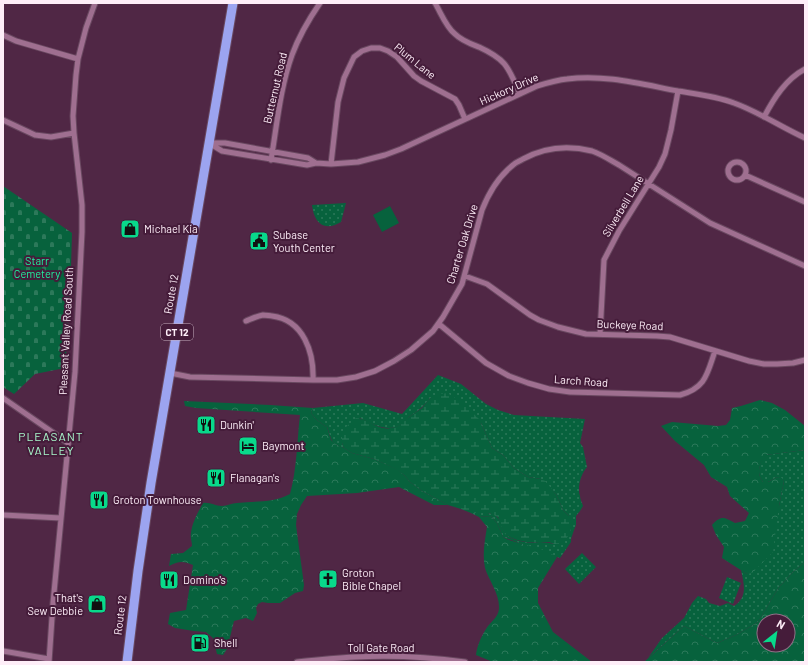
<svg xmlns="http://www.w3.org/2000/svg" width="808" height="665" font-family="Barlow,sans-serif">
	<defs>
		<pattern id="green-dots" width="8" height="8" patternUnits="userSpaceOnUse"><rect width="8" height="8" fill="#07623d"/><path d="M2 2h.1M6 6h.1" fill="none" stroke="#2c795a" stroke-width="1.8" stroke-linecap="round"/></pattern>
		<pattern id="forest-crowns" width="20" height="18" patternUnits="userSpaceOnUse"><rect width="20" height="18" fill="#07623d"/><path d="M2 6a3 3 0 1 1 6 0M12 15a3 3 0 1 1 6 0" fill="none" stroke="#2c795a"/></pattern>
		<pattern id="wetland-marsh" width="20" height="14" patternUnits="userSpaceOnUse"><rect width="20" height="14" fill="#07623d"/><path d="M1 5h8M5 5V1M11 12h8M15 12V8" fill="none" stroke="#2c795a"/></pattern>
		<pattern id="cemetery-stones" width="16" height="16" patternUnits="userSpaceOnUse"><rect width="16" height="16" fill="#07623d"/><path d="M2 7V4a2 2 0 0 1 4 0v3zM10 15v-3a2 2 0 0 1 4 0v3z" fill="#2c795a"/></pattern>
	</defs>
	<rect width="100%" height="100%" fill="#502745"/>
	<path fill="url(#green-dots)" d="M346,203L341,222C324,232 314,223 312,205Z
		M438,375L461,384L486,404L498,410L514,415L585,419L580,443L583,447L587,467C581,474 577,487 580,496C580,499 582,503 583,506L580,511L576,516V525L574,530L571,539V542L560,558L503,537L497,523L491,516L479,517L471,513C478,513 486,512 493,514C503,518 500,533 511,538C519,542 530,543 539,543C544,543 548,542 554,544L569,516L563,510L556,494L541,479L528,477L514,468L503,455L492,448L481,423L430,398C428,401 425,404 422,407C418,411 413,414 409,417C407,419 405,422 402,424C389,433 373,425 360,418L342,443L344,448C330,443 332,440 327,427C321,423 314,419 311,412L313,408L363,403L402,414Z
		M805,450V562L794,571L779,587L758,622L736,635L717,643L684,626L648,658L662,638L684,618L692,603L698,596L706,599L709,603L720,606L728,603L734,606C748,597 744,584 741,570L747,574L779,506L784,481L782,479L777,477L768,482H763C756,473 759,464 765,455Z
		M582,553L596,567L579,584L565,569Z
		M727,577L741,583L733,604L719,598Z"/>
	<path fill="url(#forest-crowns)" fill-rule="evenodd" d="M760,400L772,403L785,410L805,426V450L766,455C759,464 756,473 763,482H768L777,477L782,478L784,481L779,506L773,552L752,573L747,574L722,558L724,547L716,535L712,525C721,515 724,517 735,523L745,521L749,513L730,496L727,487L711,477L704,465L675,441L661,426L672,422L718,426L726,425L730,420L732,408L741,406Z
		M184,401L270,405L313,408L311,412C314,419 321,423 327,427L331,440L337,445L344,448L352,453L374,459L397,469L404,475L410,482L422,491L448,505H434L399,487L357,493L307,496L301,505L297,514L296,525L304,585L303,591L295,593L280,603H268L262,602L258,604L256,608L257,613L253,621L246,618L234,621L227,649L223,655L217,654L213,638L206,632L194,631L175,628L168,624L170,613L186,610L193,565C183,561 179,561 169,566L171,554L183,553L192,546C192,542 190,537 191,533C192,523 198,512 203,503C210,502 215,506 222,506C227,506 232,503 237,503C255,501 274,503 290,494C297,469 297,441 300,415L196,408L185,406Z
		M491,516L497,523L503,537L509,540L544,550L557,557L538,588V603L553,632L592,662H493L476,655C477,646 481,637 486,629C490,622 498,618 499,609C500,594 489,581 485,568C482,554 485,540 487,527L479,517Z
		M805,562V662H644L684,626L717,643L736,635L758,622L779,587L794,571ZM764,621H788V645H764Z"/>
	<path fill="url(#wetland-marsh)" d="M447,393L459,400L479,419L481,423L492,448L503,455L514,468L528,477L541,479L545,481L556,494L563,510L569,516L572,524L570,533L563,544H554L549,542L540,543L526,542L517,540L509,537L505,534L501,526L498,517L494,515L489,513H471L461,509L448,505L422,491L410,482L404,475L396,469L374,459L352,453L344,448L342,443V435L346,427L356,418C368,418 378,431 391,428C401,426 402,423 409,417C413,414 418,411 422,408C427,402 430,396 438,394C441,393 444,394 447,393Z"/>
	<path fill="url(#cemetery-stones)" d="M3,186L72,233L70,302L65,368L35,374L14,394L3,387Z"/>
	<path fill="#07623d" d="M390,206L399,223L382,232L373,215Z"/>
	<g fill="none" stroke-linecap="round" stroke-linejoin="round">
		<g stroke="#694860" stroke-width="7">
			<path id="street" d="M435,3C441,13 446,27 455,34C462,41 471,44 479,47C507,60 508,67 520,94
				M3,35L16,41L78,59
				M764,117C774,98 786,79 805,69
				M3,120L35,135L51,137L74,133
				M209,143L222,151L307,165L316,163L331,164L358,162L385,155L401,149L537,86C547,83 557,80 567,79C604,74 641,84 678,91C697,94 716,96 734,103C759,112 781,127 805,138
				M210,143H225L308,158L316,163
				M271,160C277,125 280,88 292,55C299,36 309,19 320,3
				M728 171a9 9 0 1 1 18 0a9 9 0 1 1-18 0Z
				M331,164L338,102L344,78L354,57L362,51L371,48H380L388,51L397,57L414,76L421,81L455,99L459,105L465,119
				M745,175L805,202
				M465,276L487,284L530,315L539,320L558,327L586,334L657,336L670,337L749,361L764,364H777L793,363L805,360
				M246,321C251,319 257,316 263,315C266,315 270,316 272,316C304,320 314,353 313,380
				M439,324L486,363L509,376L528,383L549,389L570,392L680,395C706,388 707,374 715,351
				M600,334L604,260L619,231L659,167L665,154L671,130L678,91
				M170,373L190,377L313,380H337L356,377L375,371L394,361L411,350L433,331L443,317L462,284L482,210C489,192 498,177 513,165C516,162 520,161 523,159C545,147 568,145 592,151C601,154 610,160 619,165L710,223L805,266
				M3,398L68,443
				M3,515L61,518
				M3,651L49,659
				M49,662L53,603L75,372L82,232V205L74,133L73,116L76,75L78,59L86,28L95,3
				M297,662C316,660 336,658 355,657C392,655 429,657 465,662"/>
		</g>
		<g stroke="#694860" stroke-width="11">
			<path id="highway" d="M127,662L138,571L151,483L233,3"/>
		</g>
		<use href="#street" stroke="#9f6f90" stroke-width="5"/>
		<use href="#highway" stroke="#9ca4f0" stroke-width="9"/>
	</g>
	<defs>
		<g id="shop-square" transform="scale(1)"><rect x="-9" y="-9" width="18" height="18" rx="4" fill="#08d98b" stroke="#451c3a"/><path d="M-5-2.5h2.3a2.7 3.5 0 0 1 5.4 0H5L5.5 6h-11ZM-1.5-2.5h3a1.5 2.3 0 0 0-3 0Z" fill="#111"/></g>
		<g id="civic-square" transform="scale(1)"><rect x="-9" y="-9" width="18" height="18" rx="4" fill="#08d98b" stroke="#451c3a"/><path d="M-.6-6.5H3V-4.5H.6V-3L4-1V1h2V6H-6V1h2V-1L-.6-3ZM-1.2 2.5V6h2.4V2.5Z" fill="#111"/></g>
		<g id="restaurant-square" transform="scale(1)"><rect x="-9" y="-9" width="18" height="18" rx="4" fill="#08d98b" stroke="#451c3a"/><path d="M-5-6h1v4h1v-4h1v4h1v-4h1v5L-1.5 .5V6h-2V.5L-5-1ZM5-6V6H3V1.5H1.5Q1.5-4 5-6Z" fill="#111"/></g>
		<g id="hotel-square" transform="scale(1)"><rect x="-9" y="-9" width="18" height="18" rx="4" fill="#08d98b" stroke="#451c3a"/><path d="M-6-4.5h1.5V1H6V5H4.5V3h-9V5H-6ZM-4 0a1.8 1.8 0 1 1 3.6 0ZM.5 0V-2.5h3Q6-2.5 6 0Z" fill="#111"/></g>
		<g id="church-square" transform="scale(1)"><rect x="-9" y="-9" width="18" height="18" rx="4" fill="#08d98b" stroke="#451c3a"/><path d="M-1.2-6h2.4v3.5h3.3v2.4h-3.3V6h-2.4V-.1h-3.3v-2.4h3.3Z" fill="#111"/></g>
		<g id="fuel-square" transform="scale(1)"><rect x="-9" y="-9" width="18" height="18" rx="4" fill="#08d98b" stroke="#451c3a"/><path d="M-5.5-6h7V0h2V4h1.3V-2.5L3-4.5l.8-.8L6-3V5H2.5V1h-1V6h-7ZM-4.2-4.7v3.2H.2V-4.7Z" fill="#111"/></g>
	</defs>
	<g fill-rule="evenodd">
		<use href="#shop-square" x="130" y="229"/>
		<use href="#civic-square" x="259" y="241"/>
		<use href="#restaurant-square" x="206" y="425"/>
		<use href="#hotel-square" x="248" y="446"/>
		<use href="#restaurant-square" x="216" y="478"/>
		<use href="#restaurant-square" x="99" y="500"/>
		<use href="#church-square" x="328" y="579"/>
		<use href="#restaurant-square" x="169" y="580"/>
		<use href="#shop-square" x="97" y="604"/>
		<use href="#fuel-square" x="200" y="643"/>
	</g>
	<g text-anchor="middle" stroke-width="4" stroke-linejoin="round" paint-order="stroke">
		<rect fill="#451c3a" stroke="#c6afbf" stroke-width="1" x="161" y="324" width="32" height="16" rx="3"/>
		<g font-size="10" font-weight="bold" fill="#feeef8">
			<text x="177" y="336">CT 12</text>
		</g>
		<g font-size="11" fill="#feeef8" stroke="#451c3a">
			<text transform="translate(415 61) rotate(39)" y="4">Plum Lane</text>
			<text transform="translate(275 88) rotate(-77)" y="4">Butternut Road</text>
			<text transform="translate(509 89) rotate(-24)" y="4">Hickory Drive</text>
			<text transform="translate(623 206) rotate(-59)" y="4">Silverbell Lane</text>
			<text transform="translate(462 244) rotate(-73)" y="4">Charter Oak Drive</text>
			<text transform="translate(171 294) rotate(-80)" y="4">Route 12</text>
			<text transform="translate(630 325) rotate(2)" y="4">Buckeye Road</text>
			<text transform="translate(66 331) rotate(-87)" y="4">Pleasant Valley Road South</text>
			<text transform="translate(581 381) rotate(4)" y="4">Larch Road</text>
			<text transform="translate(120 615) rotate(-83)" y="4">Route 12</text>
			<text x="381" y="652">Toll Gate Road</text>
		</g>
		<g font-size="11" fill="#feeef8" stroke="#451c3a" text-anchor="start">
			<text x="144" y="233">Michael Kia</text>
			<text x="273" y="239">Subase<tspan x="273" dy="13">Youth Center</tspan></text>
			<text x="220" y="429">Dunkin'</text>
			<text x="262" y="450">Baymont</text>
			<text x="230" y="482">Flanagan's</text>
			<text x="113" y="504">Groton Townhouse</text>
			<text x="342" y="577">Groton<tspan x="342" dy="13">Bible Chapel</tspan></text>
			<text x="183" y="584">Domino's</text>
			<text x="83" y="602" text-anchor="end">That's<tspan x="83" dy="13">Sew Debbie</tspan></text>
			<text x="214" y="647">Shell</text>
		</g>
		<g font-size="11" fill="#1ef49e" stroke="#451c3a">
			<text x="37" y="265">Starr<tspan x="37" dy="13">Cemetery</tspan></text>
		</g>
		<g font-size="12" letter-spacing="1" fill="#a8f7ca" stroke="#451c3a">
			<text x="51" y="441">PLEASANT<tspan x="51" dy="14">VALLEY</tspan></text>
		</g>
	</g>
	<rect width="808" height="665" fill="none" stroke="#feeef8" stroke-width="8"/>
	<g transform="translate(776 633) rotate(30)"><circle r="19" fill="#451c3a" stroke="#8f7086"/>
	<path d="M0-3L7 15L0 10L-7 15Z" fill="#08d98b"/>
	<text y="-6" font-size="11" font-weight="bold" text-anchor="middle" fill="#feeef8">N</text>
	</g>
</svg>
